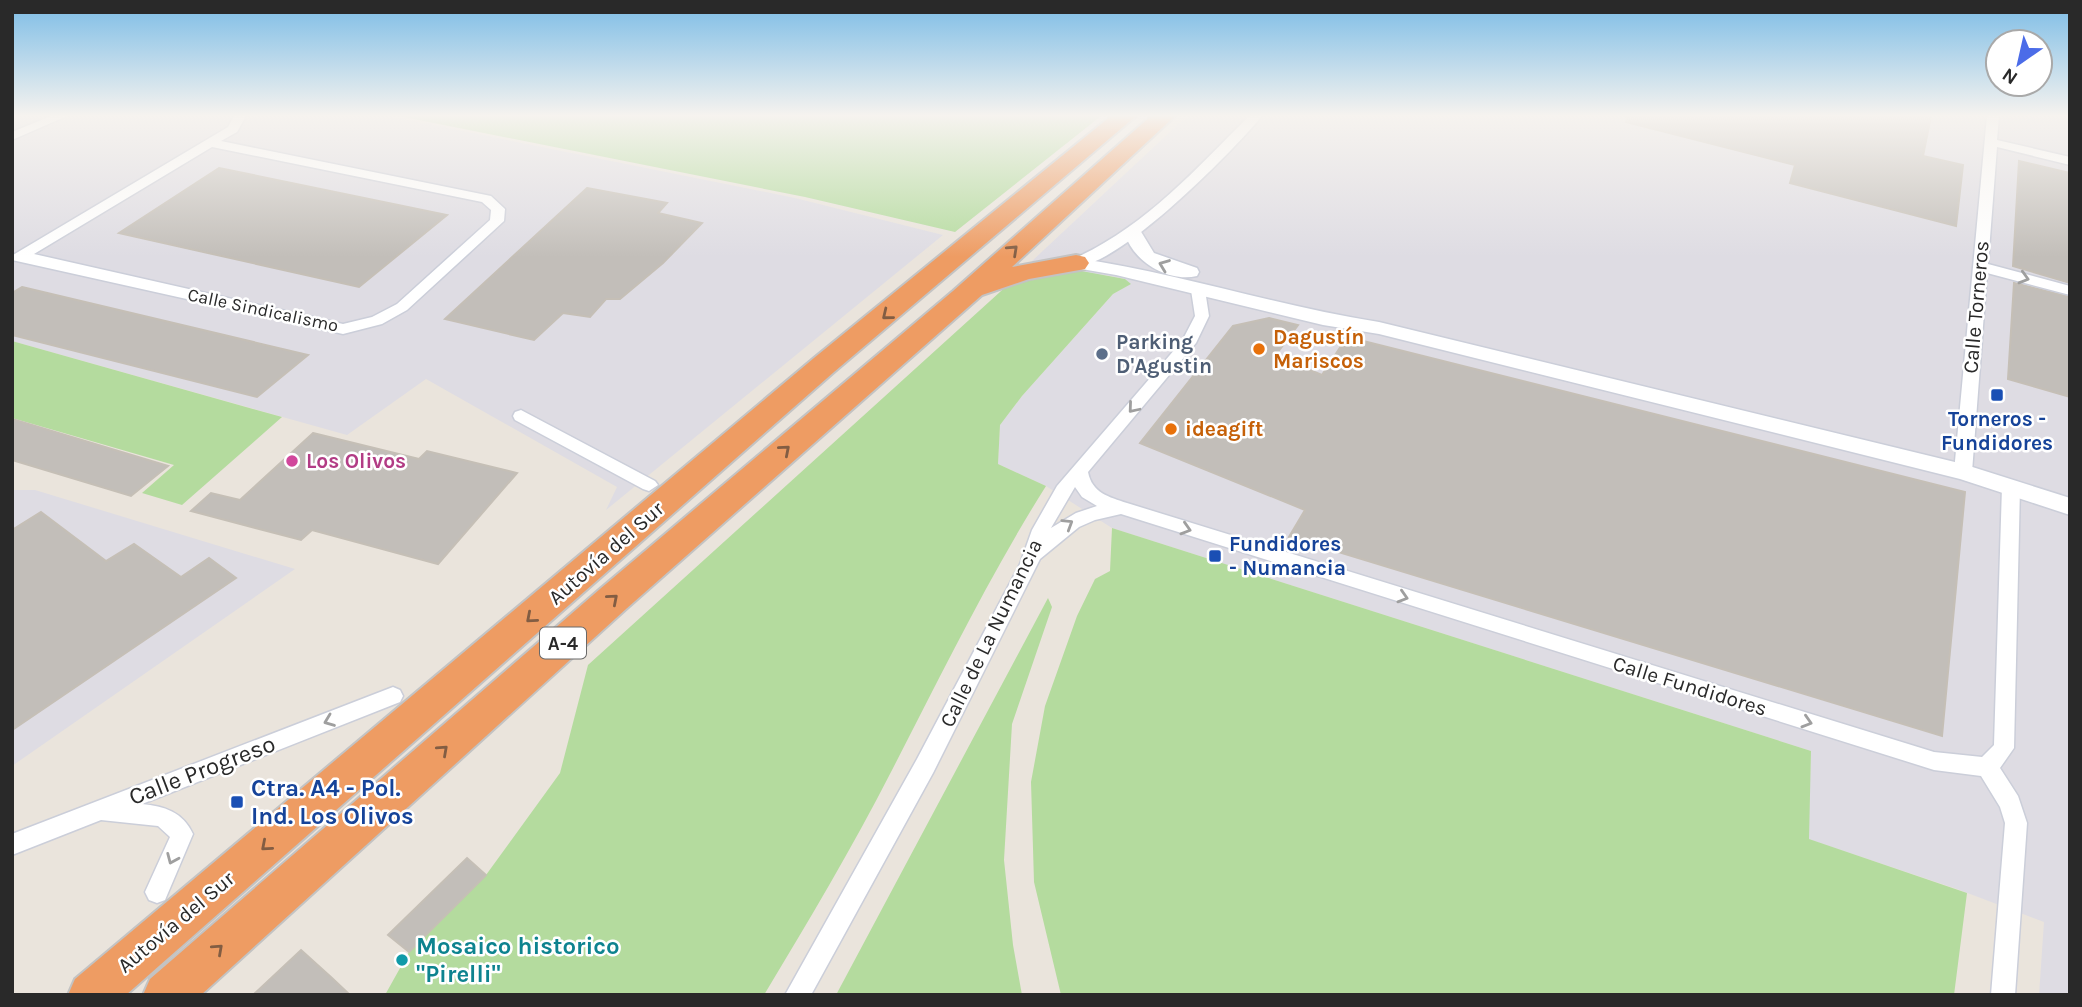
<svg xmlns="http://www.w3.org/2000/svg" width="2082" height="1007" font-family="Karla,sans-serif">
	<rect width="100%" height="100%" fill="#eae4dc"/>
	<path fill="#dedce3" d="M12,116L393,117L795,198L943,235L606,510L617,487L426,379L347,435L12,341Z
		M1187,116H2070V995H2039L2044,922L1957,889L1808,839L1811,751L1112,528L1046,486L998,464L1000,425L1022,396L1113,294L1130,284L1125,279L1105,275L1033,273L1032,261Z
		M12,490H35L295,569L12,766Z"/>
	<path fill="#b4db9e" d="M399,116H1101L955,232L805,197Z
		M1076,270L1125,279L1131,284L1113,294L1022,396L1000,425L998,464L1046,486C988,578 941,675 891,772C852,848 808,922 764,995H385L409,952L486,875L560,773L588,665L1011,282L1019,277Z
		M12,341L253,409L282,417L182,505L142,493L174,465L12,418Z
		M1112,528L1811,751L1809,839L1967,893L1954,995H1061L1034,882L1031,782L1045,706L1077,616L1095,579L1110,571Z
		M1048,598L1052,607L1012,724L1004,860L1013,945L1022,995H836Z"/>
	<path fill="#c2beb9" stroke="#c5bfb6" stroke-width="2" d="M1627,116H1931L1923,156L1963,165L1956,226L1790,183L1795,165L1626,122Z
		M2019,161L2070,173V283L2013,266Z
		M219,168L447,215L359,287L119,233Z
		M587,188L667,203L658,213L702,223L663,263L620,299H606L590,317L563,313L534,340L445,319Z
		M2014,283L2070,297V397L2008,379Z
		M22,287L308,355L257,397L12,335V293Z
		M1269,318L1298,325L1275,356L1322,375L1347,337L1965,492L1942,736L1289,537L1305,510L1140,443L1233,326Z
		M12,419L168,466L131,496L12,460Z
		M313,433L419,459L427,451L517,473L438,564L312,530L301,540L191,511L211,493L240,500Z
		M41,512L106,561L134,544L181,577L209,558L236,578L12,730V530Z
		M467,858L486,875L409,952L388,935Z
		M301,950L332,978L350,995H253Z"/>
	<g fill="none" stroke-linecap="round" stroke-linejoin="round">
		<g stroke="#cbced9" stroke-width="3">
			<path id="minor" d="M51,116H67L12,140V132Z
				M234,116H246L237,132L221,141L491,196L505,209L504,221L407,310L382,324L343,334L12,260L13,255L228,127ZM212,147L482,202L491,210L490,220L397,304L372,317L343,324L34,254Z
				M1249,116H1262C1236,148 1112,275 1071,266V260C1144,228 1194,171 1249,116Z
				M1987,116H1999L1997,140L2070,157V165L1997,147L1988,264L2070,286V295L1987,273L1972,472L1963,478L1954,472Z
				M1198,286L1205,290L1209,316L1196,343L1088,472C1092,493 1109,497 1127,503L1934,752L1982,757L1994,745L2002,487L2011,481L2017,483L2020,487L2014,748L2000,768L2018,796L2027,823L2015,995H1991L2005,823L2000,807L1981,776L1934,770L1121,514L1095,520L1079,527L1040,559L933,773L811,995H785L917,759L1020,564L1032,530L1057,486L1182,341L1195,316L1191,290ZM1075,487L1082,497L1097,506L1076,513L1051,528Z
				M521,410L655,481L658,485L649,491L643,489L515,420L513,416L515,412Z
				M393,687L400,690L403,696L400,702L142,804C164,806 183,812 193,834L165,900L157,903L149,900L145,892L170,837L158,826L101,820L12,855V834Z"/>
		</g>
		<g stroke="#cbced9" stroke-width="3">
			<path id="tertiary" d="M1134,229L1140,230L1154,253L1197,268L1199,272L1197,276C1168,283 1133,261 1125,234Z
				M1076,258C1178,273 1277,306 1379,322L1963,464L2070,498V515L1960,479L1379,334L1323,325L1116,275L1070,267L1067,263Z"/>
		</g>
		<g stroke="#c3c3c3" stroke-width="4">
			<path id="motorway" d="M1111,116H1136L834,372L126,995H68L75,979L814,358Z
				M1151,116H1175L1012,267L1076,255L1085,257L1089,263L1085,269L1029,279L982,295L626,609L201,995H143L150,979L600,589L953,291Z"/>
		</g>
		<use href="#minor" fill="#fff" fill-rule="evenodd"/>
		<use href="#tertiary" fill="#fff" fill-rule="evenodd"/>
		<use href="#motorway" fill="#ee9c63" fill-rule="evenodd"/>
	</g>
	<defs><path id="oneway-chevron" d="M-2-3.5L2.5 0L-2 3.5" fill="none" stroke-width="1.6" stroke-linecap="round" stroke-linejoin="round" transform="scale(1.75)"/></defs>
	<g stroke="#825d43">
		<use href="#oneway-chevron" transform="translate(1013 250) rotate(-43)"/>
		<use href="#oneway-chevron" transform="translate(887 315) rotate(141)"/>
		<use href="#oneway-chevron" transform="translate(785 450) rotate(-41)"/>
		<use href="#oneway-chevron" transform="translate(613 599) rotate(-41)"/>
		<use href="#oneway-chevron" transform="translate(531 618) rotate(139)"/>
		<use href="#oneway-chevron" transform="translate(443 750) rotate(-42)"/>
		<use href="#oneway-chevron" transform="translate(266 846) rotate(139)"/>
		<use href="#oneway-chevron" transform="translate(218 949) rotate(-42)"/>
	</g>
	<g stroke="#9f9f9f">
		<use href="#oneway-chevron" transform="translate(1164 265) rotate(-159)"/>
		<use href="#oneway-chevron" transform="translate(2024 278) rotate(16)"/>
		<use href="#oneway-chevron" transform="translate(1133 408) rotate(130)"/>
		<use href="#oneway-chevron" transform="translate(1068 524) rotate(-32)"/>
		<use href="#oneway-chevron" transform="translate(1186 529) rotate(17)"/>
		<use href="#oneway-chevron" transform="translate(1403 597) rotate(17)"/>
		<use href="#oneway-chevron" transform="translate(329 721) rotate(159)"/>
		<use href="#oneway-chevron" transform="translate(1807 722) rotate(17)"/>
		<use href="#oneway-chevron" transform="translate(172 859) rotate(113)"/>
	</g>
	<linearGradient id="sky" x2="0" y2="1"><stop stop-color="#7bbce6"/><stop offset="0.45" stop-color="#f6f3ef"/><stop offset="1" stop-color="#f6f3ef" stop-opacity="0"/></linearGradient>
	<rect width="2082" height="257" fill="url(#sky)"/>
	<g fill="#e8710a" stroke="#fff" stroke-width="2.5">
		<circle cx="1259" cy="349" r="7"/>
		<circle cx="1171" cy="429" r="7"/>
	</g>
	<circle fill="#5c6f8a" stroke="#fff" stroke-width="2.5" cx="1102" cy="354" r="7"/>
	<g fill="#1a4fb4" stroke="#fff" stroke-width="2.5">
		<rect x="1990" y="388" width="14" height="14" rx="3.5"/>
		<rect x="1208" y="549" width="14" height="14" rx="3.5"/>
		<rect x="230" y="795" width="14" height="14" rx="3.5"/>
	</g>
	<circle fill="#d1479c" stroke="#fff" stroke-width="2.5" cx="292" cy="461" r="7"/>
	<circle fill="#0f9aa8" stroke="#fff" stroke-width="2.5" cx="402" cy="960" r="7"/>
	<g text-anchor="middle" stroke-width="5" stroke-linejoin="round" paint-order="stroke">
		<g font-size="18" fill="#292929" stroke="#fff">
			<text transform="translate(263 310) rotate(12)" y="6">Calle Sindicalismo</text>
		</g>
		<rect fill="#fff" stroke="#696969" stroke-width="2" x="540" y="627.5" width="46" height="31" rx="5"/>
		<g font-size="19" font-weight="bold" fill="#292929">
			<text x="563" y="650">A-4</text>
		</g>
		<g font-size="21" fill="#292929" stroke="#fff">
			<text transform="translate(1976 307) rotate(-85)" y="7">Calle Torneros</text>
			<text transform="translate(606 553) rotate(-41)" y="7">Autovía del Sur</text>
			<text transform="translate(991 633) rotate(-64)" y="7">Calle de La Numancia</text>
			<text transform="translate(1690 686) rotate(17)" y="7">Calle Fundidores</text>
			<text transform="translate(176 922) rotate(-40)" y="7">Autovía del Sur</text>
		</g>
		<g font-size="21" font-weight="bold" fill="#c56008" stroke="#fff" text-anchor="start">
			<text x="1273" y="344">Dagustín<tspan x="1273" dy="24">Mariscos</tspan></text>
			<text x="1185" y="436">ideagift</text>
		</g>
		<g font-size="21" font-weight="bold" fill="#4e5e75" stroke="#fff" text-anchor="start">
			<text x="1116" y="349">Parking<tspan x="1116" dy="24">D'Agustin</tspan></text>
		</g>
		<g font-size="21" font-weight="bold" fill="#164399" stroke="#fff">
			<text x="1997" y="426">Torneros -<tspan x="1997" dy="24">Fundidores</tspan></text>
			<text x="1229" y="551" text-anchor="start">Fundidores<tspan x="1229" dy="24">- Numancia</tspan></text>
		</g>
		<g font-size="21" font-weight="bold" fill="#b23c85" stroke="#fff" text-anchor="start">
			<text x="306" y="468">Los Olivos</text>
		</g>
		<g font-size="24" fill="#292929" stroke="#fff">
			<text transform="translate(202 770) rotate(-21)" y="8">Calle Progreso</text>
		</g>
		<g font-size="24" font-weight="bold" fill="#164399" stroke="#fff" text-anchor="start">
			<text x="251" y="796">Ctra. A4 - Pol.<tspan x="251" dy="28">Ind. Los Olivos</tspan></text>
		</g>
		<g font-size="24" font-weight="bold" fill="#0d838f" stroke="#fff" text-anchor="start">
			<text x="416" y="954">Mosaico historico<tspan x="416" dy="28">"Pirelli"</tspan></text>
		</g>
	</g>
	<rect width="2082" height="1007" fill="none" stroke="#292929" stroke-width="28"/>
	<g transform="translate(2019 63) rotate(214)"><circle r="33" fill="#ffffff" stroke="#a9a9a9" stroke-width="2"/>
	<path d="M0-5L12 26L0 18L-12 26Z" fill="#4b6ce8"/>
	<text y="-10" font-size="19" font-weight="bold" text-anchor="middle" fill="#292929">N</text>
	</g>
</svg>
